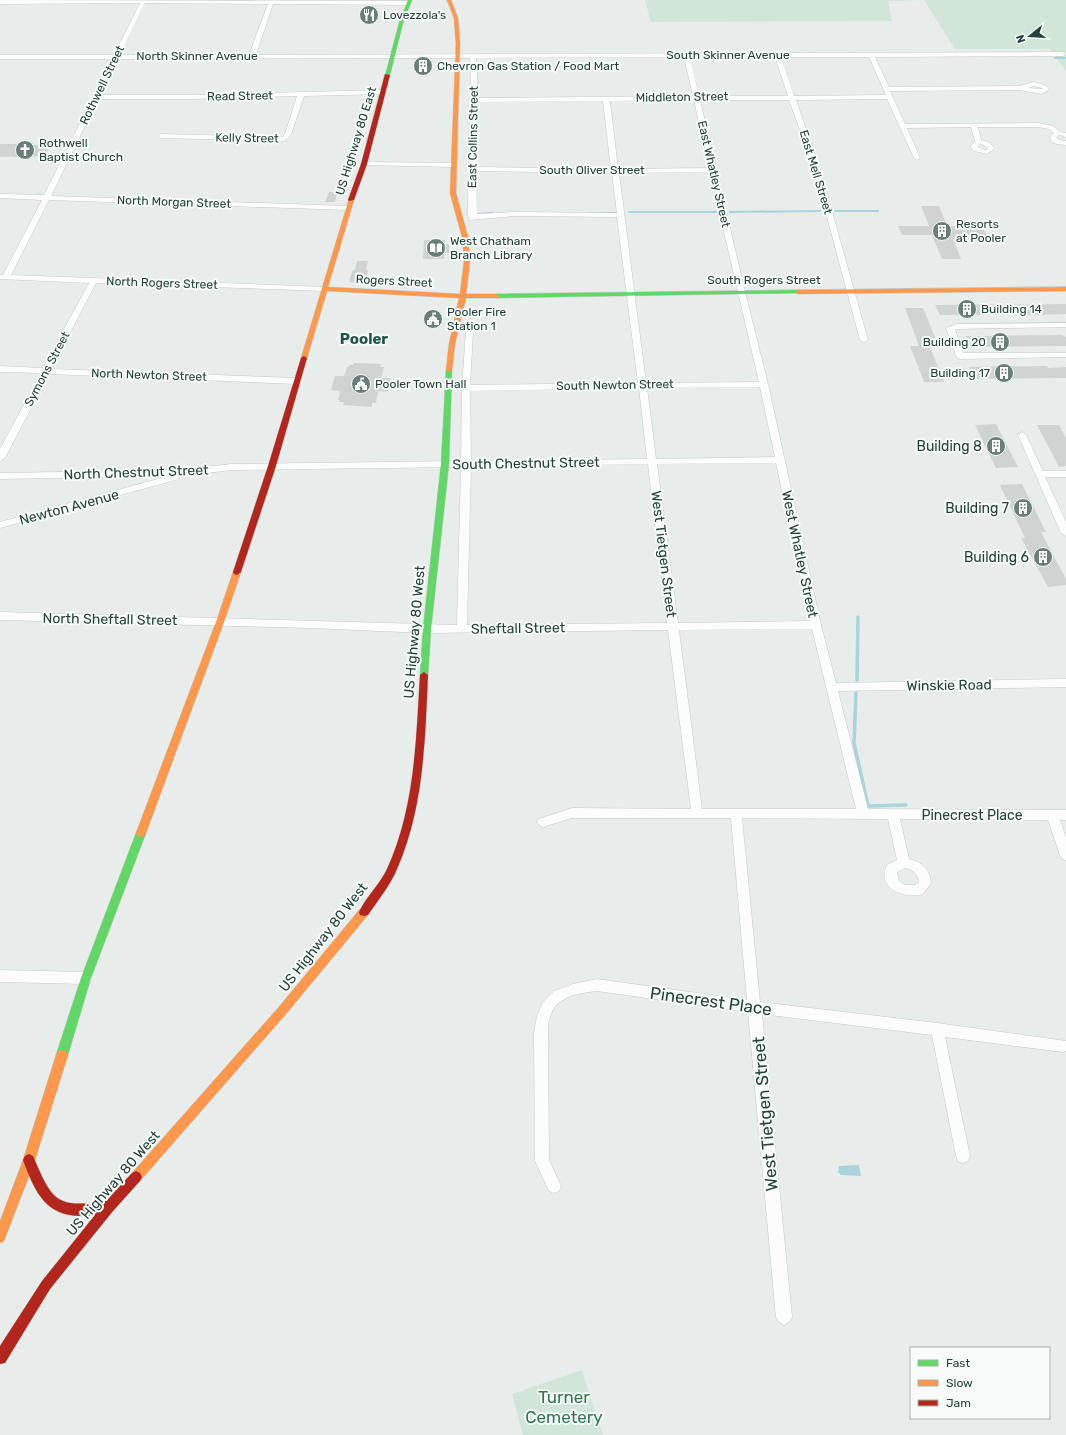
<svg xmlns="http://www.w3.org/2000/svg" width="1066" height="1435" font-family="Rubik,sans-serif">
	<rect width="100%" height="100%" fill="#e8edeb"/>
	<path fill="#d1e6d8" d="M645,0H1066V71L1050,49H955L924,0L888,1L892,21L651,22Z
		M582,1370L603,1435H523L512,1394Z"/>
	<path fill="#a9d4db" d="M859,1165L861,1176L840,1175V1173H838L839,1166Z"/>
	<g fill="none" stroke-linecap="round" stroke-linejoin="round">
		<path stroke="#a9d4db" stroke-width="2" d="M1055,58H1066
			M832,211H878
			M629,212H717
			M730,212L820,211
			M588,213H615
			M477,214L492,213"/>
		<path stroke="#a9d4db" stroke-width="3.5" d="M857,680L858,617
			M856,693L854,743L868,806L906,805"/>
	</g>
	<path fill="#cfd4d2" d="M0,144H20V145H50L45,156L0,157Z
		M329,192H337L335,202H325Z
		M921,206H939L947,226H982L987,235L970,236L971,239H953L961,259H942L932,235H902L898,226H929Z
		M424,240H445V244H449V253H444V259H423Z
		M357,261H368L366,270H368L365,283L349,282L352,272L353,270H355Z
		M1066,304V314L1038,315H940L935,305Z
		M905,308H923L937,342H928L944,382H924L910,346H919Z
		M1062,335L1066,337V346L972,347L966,336Z
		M354,363L381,364L380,367H384L381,378H391L388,392L378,391L376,403H372V407L343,405L344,402H339L340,400H338L340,393L338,392L339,391L331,390L335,376H343L345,374L347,367H349V365H353Z
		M1047,366L1048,368L1066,367V378L974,379L969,367Z
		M996,424L1018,467L996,468L975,425Z
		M1037,425H1059L1066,438V466L1059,467Z
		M1022,484L1046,532H1041L1066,579V585L1048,587L1021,538H1025L1000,485Z"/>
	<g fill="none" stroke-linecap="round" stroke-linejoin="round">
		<g stroke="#c5cac8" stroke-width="1">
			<path id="street" d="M0,0L409,1L412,3L409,5L273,4L256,55L1063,52L1066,54L1063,56L875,57L889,87L1019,86L1034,82L1047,86L1049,90L1042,94L1019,90L890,91L905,124L1038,123L1053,126L1060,132L1066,133V137L1059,135L1056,138L1059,140L1066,141V145C1060,144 1051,145 1050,137L1054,133L1049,129L1038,127H978L981,140L988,142L995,148L987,154L974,151L970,147L975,141L971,127L907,128L920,158L917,160L914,158L887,99L796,100L821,172L868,340L864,342L860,340L815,172L789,100H700L745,292L768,384L821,625L836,683L1066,679V687L838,691L868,809L1066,810V820H1060L1066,838V860L1062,859L1060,855L1048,820L900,819L909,859C922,862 930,869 931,883L923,894C906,900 875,888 887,865L897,860L888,819L742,818L760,1002L937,1023L1066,1041V1051L1063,1052L945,1037L970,1156L968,1161L963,1163L958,1161L956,1156L932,1035L762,1014L792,1317L789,1322L784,1325L779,1322L776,1317L748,1012L597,991C580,993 558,996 551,1014C548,1020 548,1027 548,1033L549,1160L561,1186L559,1191L554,1193L549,1191L535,1161L534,1033L537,1016L543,1002L554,991L573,984L597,979L747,1000L731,818H572L543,827L539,825L537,822L539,819L572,808L691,809L668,630L427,633L310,628L0,620V612L457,625L461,467L232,470L180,476L179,479L0,528V522L169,476L0,479V473L178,470L232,464L461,461L462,388L466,330H472L473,332L470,385L638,383L617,217L515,216L470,220L468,216L469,132L472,100L470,58L118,59L100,95H191L383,90L386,92L383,94L304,96L291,135L284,141L161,138L158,136L161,134L282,137L285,134L297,96L191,99H98L51,196L348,206L352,208L348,210L49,200L11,275L325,287L329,289L325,291L96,283L51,369L297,378L301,381L297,384L49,374L5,458L0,461V449L41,373L0,372V366L43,368L89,283L0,279V275H3L42,200L0,198V194L44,195L112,59H0V55H114L140,3L0,4ZM145,3L268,4L249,55H120ZM684,57L693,96L478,98L476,58ZM690,57H775L788,96H699ZM781,57H869L886,95L794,96ZM1034,86L1042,88L1043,89L1028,88ZM694,100L709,168L618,169L610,101ZM603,101L611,169L476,167L475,132L478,102ZM980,143L988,148L986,150L977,147ZM476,171L612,173L617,213L515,212L477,214ZM710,172L759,382L646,383L619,173ZM760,387L775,457L656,459L647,388ZM639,388L647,459L471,461L470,391ZM776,463L810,621L678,623L657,464ZM648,464L667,623L467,625L471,467ZM812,629L856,809H702L679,630ZM904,868C912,869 918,873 919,882L915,885H905L899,881L897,872Z
				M364,162L454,163L457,165L454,167L362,165V163Z
				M1066,323V327L955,329L963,353H1066V357L960,359L956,356L946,328L957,324Z
				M1022,432L1026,435L1043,471H1066V477H1045L1066,522V536L1061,533L1018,435Z
				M0,970L86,972L91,974L92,978L91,982L86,984L0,982Z"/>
		</g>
		<g stroke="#c3cbc8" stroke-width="1">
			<path id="fast" d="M408,0H412L403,23L390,75L385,76L399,23Z
				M798,290L800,291V293L497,298L494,296L497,294Z
				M449,368L452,370L449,464L431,629L428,675L424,678L420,675L423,629L441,464L446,370Z
				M141,829L144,830L146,833L91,978L68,1055L66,1059L62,1060L58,1059L56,1055L81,978L136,833L138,830Z"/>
		</g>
		<g stroke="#c3cbc8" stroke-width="1">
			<path id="slow" d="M447,0H451L458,18L460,44L456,193L468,237L470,261L466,294H497L500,296L497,298H466L455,344L452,370L449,372L446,370L449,344L459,298L327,291L307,358L304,360L302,359L301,358L349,199L354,200L328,287L460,294L464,261L462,237L450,193L456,44L454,18Z
				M1066,287V291L798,294L795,292L798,290Z
				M237,569L241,572L224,622L146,833L144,836L141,837L138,836L136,833L216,622L233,572Z
				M364,908L368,909L369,912L368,915L286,1014L140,1181L136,1183L132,1181L130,1177L132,1173L278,1008L360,909Z
				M62,1050L66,1051L68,1055L35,1160L4,1241L0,1243V1221L23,1160L56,1055L58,1051Z"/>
		</g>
		<g stroke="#c3cbc8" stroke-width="1">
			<path id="jam" d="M385,74L390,75L367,164L354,200L349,201L348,200L361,164Z
				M304,356L307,358L276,466L241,572L237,575L234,574L233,572L268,466L301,358Z
				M424,672L428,675C425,740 424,808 397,869C390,886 378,900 368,915L364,916L360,915L359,912C366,897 380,884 387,869C415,808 416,740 420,675Z
				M29,1154L33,1156C52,1200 55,1209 106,1201L132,1173L136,1171L140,1173L142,1177L140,1181L113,1211L50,1289L5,1363L0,1364V1346L42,1281L95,1215C49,1221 37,1198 23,1160L25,1156Z"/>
		</g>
		<use href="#street" fill="#fcfcfc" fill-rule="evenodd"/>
		<use href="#fast" fill="#63d668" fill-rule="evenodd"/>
		<use href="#slow" fill="#ff974d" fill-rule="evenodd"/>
		<use href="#jam" fill="#b3261e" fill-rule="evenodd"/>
	</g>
	<defs>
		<g id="restaurant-disc" transform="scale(1)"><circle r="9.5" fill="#697e78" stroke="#f7fbf9"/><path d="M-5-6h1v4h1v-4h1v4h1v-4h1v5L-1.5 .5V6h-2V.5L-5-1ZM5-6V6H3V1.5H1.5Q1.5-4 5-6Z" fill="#fff"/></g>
		<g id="building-disc" transform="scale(1)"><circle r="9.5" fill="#697e78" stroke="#f7fbf9"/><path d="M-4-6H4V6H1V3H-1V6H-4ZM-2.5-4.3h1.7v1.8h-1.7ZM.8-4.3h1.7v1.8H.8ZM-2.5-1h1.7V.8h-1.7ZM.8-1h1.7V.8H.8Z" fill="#fff"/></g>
		<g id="church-disc" transform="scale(1)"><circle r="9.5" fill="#697e78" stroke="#f7fbf9"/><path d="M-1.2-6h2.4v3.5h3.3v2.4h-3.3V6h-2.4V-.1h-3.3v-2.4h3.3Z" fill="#fff"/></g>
		<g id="library-disc" transform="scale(1)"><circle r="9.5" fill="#697e78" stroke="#f7fbf9"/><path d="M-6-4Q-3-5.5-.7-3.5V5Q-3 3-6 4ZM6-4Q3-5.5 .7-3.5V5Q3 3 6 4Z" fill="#fff"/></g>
		<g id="civic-disc" transform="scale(1)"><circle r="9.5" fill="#697e78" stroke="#f7fbf9"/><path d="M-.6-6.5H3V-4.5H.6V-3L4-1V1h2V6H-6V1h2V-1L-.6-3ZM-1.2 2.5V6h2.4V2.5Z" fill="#fff"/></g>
	</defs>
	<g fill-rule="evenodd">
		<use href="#restaurant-disc" x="369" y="15"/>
		<use href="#building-disc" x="423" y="66"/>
		<use href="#church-disc" x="25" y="150"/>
		<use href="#building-disc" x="942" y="231"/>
		<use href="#library-disc" x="436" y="248"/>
		<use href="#building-disc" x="967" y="309"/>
		<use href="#civic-disc" x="433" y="319"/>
		<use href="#building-disc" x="1000" y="342"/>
		<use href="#building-disc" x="1004" y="373"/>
		<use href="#civic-disc" x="361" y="384"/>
		<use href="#building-disc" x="996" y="446"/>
		<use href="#building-disc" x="1023" y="508"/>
		<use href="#building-disc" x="1043" y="557"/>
	</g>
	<g text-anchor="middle" stroke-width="4" stroke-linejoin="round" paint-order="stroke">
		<g font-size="12" fill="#24423a" stroke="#f7fbf9" text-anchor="start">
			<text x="383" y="19">Lovezzola's</text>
			<text x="437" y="70">Chevron Gas Station / Food Mart</text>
			<text x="39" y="147">Rothwell<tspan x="39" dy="14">Baptist Church</tspan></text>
			<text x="956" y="228">Resorts<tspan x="956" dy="14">at Pooler</tspan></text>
			<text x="450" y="245">West Chatham<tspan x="450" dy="14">Branch Library</tspan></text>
			<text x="981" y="313">Building 14</text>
			<text x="447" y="316">Pooler Fire<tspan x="447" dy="14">Station 1</tspan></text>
			<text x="986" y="346" text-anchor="end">Building 20</text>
			<text x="990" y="377" text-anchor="end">Building 17</text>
			<text x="375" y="388">Pooler Town Hall</text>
		</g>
		<g font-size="12" fill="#24423a" stroke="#f7fbf9">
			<text x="728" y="59">South Skinner Avenue</text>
			<text x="197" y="60">North Skinner Avenue</text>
			<text transform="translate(102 85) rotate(-64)" y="4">Rothwell Street</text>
			<text transform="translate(240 96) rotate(-1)" y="4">Read Street</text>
			<text transform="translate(682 97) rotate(-1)" y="4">Middleton Street</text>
			<text transform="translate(473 137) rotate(-89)" y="4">East Collins Street</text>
			<text transform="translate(247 138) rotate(1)" y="4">Kelly Street</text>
			<text transform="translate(356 141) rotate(-73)" y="4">US Highway 80 East</text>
			<text x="592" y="174">South Oliver Street</text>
			<text transform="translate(816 172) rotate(73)" y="4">East Mell Street</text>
			<text transform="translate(714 174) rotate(77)" y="4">East Whatley Street</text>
			<text transform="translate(174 202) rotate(2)" y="4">North Morgan Street</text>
			<text x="764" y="284">South Rogers Street</text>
			<text transform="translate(394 281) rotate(3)" y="4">Rogers Street</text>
			<text transform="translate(162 283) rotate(2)" y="4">North Rogers Street</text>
			<text transform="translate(47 369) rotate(-62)" y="4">Symons Street</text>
			<text transform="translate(149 375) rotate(2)" y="4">North Newton Street</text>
			<text transform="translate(615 385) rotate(-1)" y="4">South Newton Street</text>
		</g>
		<g font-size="14" fill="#24423a" stroke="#f7fbf9" text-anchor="end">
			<text x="982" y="451">Building 8</text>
			<text x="1009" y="513">Building 7</text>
			<text x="1029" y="562">Building 6</text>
		</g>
		<g font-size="14" fill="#24423a" stroke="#f7fbf9">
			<text transform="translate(526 463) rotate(-1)" y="5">South Chestnut Street</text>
			<text transform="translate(136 472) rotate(-2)" y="5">North Chestnut Street</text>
			<text transform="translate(69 507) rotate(-15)" y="5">Newton Avenue</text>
			<text transform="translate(664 554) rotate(83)" y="5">West Tietgen Street</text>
			<text transform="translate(800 554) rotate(78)" y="5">West Whatley Street</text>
			<text transform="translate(110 619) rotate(1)" y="5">North Sheftall Street</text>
			<text transform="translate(518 628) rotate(-1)" y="5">Sheftall Street</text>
			<text transform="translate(414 632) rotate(-85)" y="5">US Highway 80 West</text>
			<text transform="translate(949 685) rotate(-1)" y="5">Winskie Road</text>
			<text x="972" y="820">Pinecrest Place</text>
			<text transform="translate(323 937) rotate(-52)" y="5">US Highway 80 West</text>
			<text transform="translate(113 1183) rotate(-49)" y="5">US Highway 80 West</text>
		</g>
		<g font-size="15" font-weight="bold" fill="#1f5548" stroke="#f7fbf9">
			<text x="364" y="344">Pooler</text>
		</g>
		<g font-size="17" fill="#24423a" stroke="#f7fbf9">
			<text transform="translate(711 1001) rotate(8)" y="6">Pinecrest Place</text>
			<text transform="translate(765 1114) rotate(-95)" y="6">West Tietgen Street</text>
		</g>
		<g font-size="17" fill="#2d7a4b" stroke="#f7fbf9">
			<text x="564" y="1403">Turner<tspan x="564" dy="20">Cemetery</tspan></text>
		</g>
	</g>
	<rect x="910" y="1347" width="140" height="72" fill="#f7fbf9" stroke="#a3b1ad"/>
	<rect x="918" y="1360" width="20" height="6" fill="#63d668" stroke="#a3b1ad"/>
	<text x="946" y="1367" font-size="12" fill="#24423a">Fast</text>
	<rect x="918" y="1380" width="20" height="6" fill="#ff974d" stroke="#a3b1ad"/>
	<text x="946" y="1387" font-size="12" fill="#24423a">Slow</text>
	<rect x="918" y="1400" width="20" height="6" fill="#b3261e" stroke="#a3b1ad"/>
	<text x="946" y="1407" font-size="12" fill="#24423a">Jam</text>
	<g transform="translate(1030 36) rotate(252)" stroke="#f7fbf9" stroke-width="3" paint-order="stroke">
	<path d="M0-3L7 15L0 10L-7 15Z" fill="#24423a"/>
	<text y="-6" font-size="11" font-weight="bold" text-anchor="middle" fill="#24423a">N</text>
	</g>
</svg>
